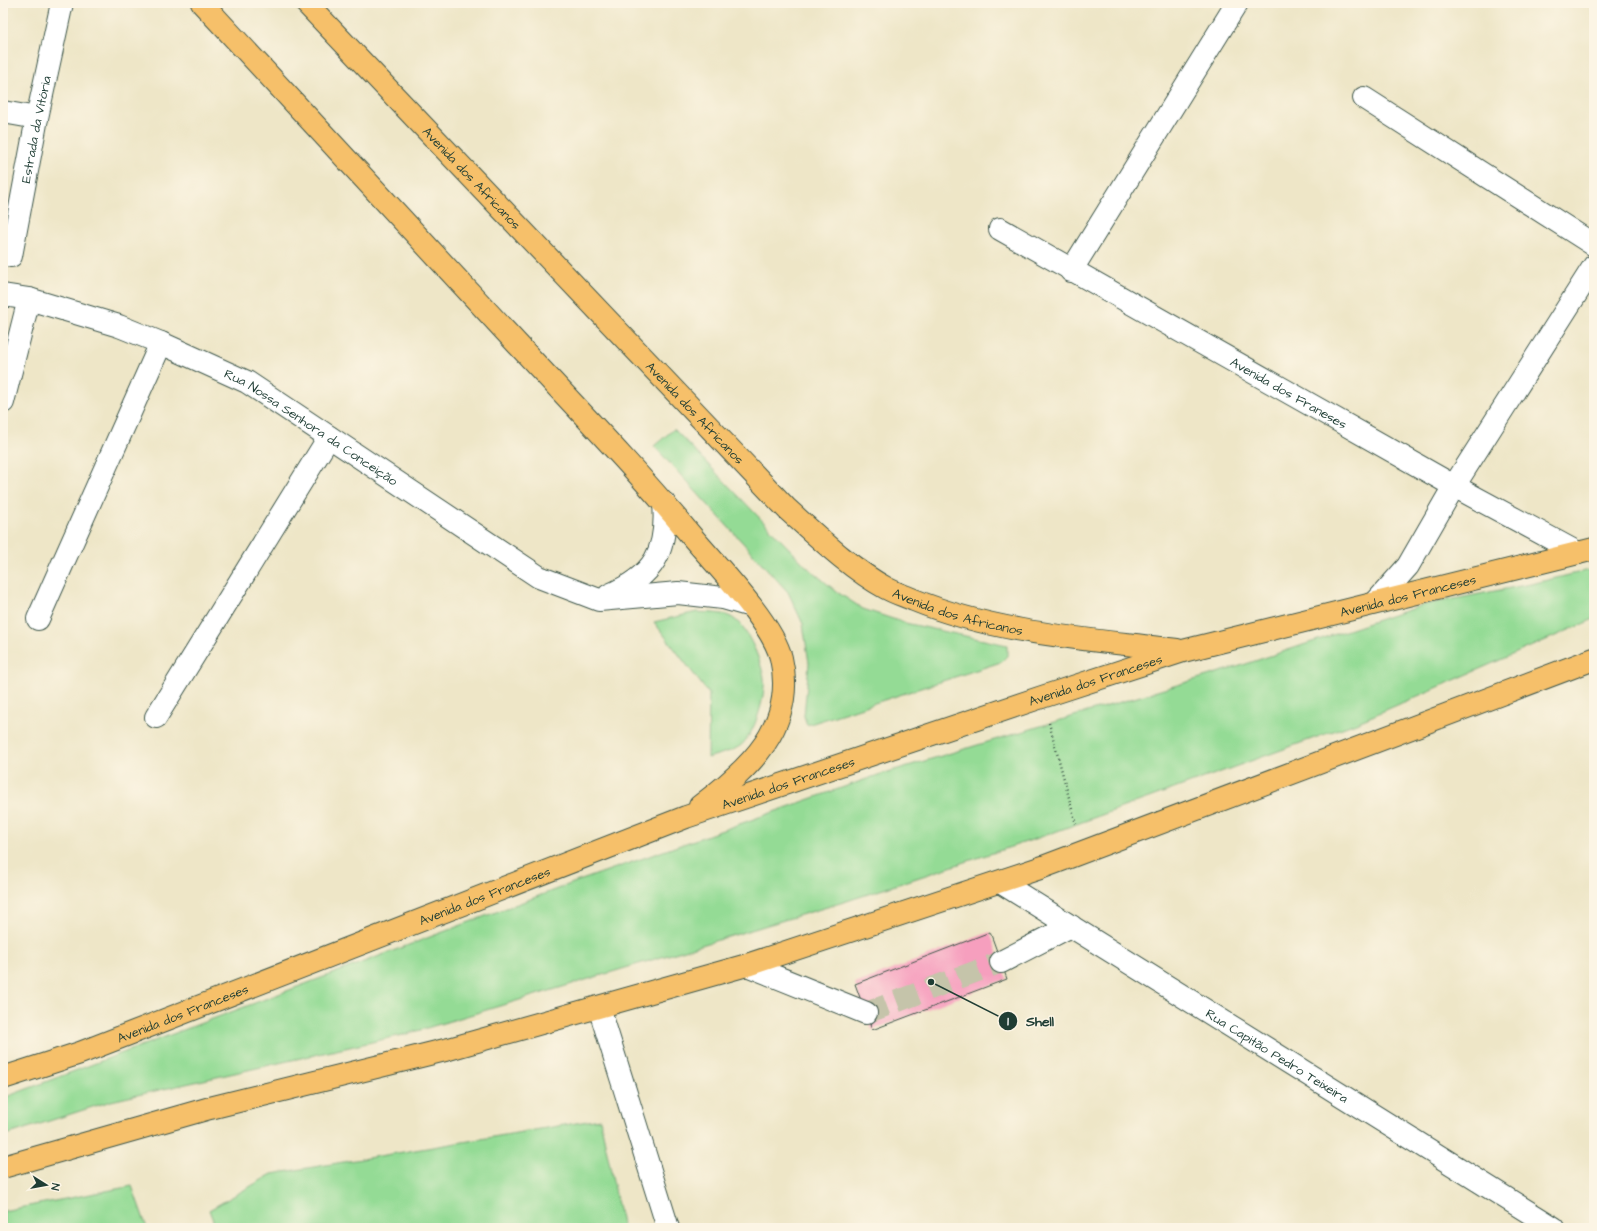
<svg xmlns="http://www.w3.org/2000/svg" width="1597" height="1231" font-family="'Architects Daughter',sans-serif">
	<rect width="100%" height="100%" fill="#fcf5e5"/>
	<filter id="ink" filterUnits="userSpaceOnUse"><feTurbulence type="fractalNoise" baseFrequency=".025" numOctaves="2"/><feDisplacementMap in="SourceGraphic" scale="8" xChannelSelector="R" yChannelSelector="G"/><feConvolveMatrix kernelMatrix="1 2 1 2 8 2 1 2 1" color-interpolation-filters="sRGB"/></filter>
	<filter id="wash" filterUnits="userSpaceOnUse"><feTurbulence type="fractalNoise" baseFrequency=".012" numOctaves="4" result="noise"/><feDisplacementMap in="SourceGraphic" scale="16" xChannelSelector="R" yChannelSelector="G"/><feGaussianBlur stdDeviation="0.9" result="paint"/><feColorMatrix in="noise" values="0 0 0 0 0 0 0 0 0 0 0 0 0 0 0 0 0 1.4 0 .05"/><feComposite in="paint" operator="in"/></filter>
	<g filter="url(#wash)">
		<rect width="100%" height="100%" fill="#eee6c7"/>
		<path fill="#94db95" stroke="#5a8c64" d="M674,429L807,567L837,592L863,609L905,623L1007,645V656L1001,662L807,725L804,716L809,663L803,624L788,592L654,446Z
			M1594,569V619L1356,723L1038,838L847,901L407,1034L111,1101L3,1136V1098L573,883L878,775L1237,667L1423,605L1531,584Z
			M697,612C707,613 722,612 731,617C747,625 761,661 764,678C766,695 755,735 740,746C732,752 718,754 708,758L709,694L654,622Z
			M600,1119L623,1228H216L209,1210L272,1174Z
			M132,1186L147,1228H3V1211Z"/>
		<g id="blocks">
			<path fill="#f69fbe" d="M990,932L1007,979L872,1030L855,984Z"/>
		</g>
	</g>
	<g filter="url(#ink)">
		<use href="#blocks" fill-opacity="0" stroke="#3e564a" stroke-width="1"/>
		<g fill="none" stroke-linecap="round" stroke-linejoin="round">
			<path stroke="#c5c4aa" stroke-width="22" stroke-dasharray="22 11" stroke-linecap="butt" d="M866,1013L1001,962"/>
			<g stroke="#3e564a" stroke-width="24">
				<g id="minor">
					<path d="M1364,98L1594,245"/>
					<path d="M3,112L37,118"/>
					<path id="s1" d="M1000,229L1454,486L1578,553"/>
					<path id="s2" d="M11,256L37,118L62,3"/>
					<path d="M1071,271L1237,3"/>
					<path id="s3" d="M3,295L29,299L119,326L161,343L247,382L539,577L599,600L678,593L723,598L751,606"/>
					<path d="M3,402L29,299"/>
					<path d="M609,595C654,576 668,551 664,503"/>
					<path d="M1376,602L1408,566L1454,486L1594,266"/>
					<path d="M38,619L161,343"/>
					<path d="M156,717L329,437"/>
					<path id="s4" d="M1000,882L1554,1228"/>
					<path d="M1001,962L1071,926"/>
					<path d="M747,965L866,1013"/>
					<path d="M599,1007L668,1228"/>
				</g>
			</g>
			<g stroke="#3e564a" stroke-width="24">
				<g id="major">
					<path d="M202,3C304,113 406,224 508,334C571,402 635,468 694,539C718,567 773,624 781,658C797,726 749,769 700,806"/>
					<path id="s5" d="M306,3L787,509C817,536 851,569 886,588C895,593 905,596 914,600C997,634 1089,639 1177,650"/>
					<path id="s6" d="M3,1078L80,1053L686,817L1042,697L1183,651L1594,549"/>
					<path d="M3,1167L210,1108L449,1049L747,965L1043,867L1594,659"/>
				</g>
			</g>
			<path stroke="#3e564a" stroke-width="2.5" stroke-dasharray="1 3" stroke-linecap="butt" d="M1049,723L1076,824"/>
			<use href="#minor" stroke="#fff" stroke-width="22"/>
			<use href="#major" stroke="#f6c06b" stroke-width="22"/>
		</g>
	</g>
	<g text-anchor="middle" stroke-width="3" stroke-linejoin="round" paint-order="stroke">
		<g font-size="13" fill="#1f3d34" stroke="#fcf5e5">
			<text dy="5" stroke="none"><textPath href="#s2" startOffset="129">Estrada da Vitória</textPath></text>
			<text dy="5" stroke="none"><textPath href="#s5" startOffset="241">Avenida dos Africanos</textPath></text>
			<text dy="5" stroke="none"><textPath href="#s1" startOffset="332">Avenida dos Franeses</textPath></text>
			<text dy="5" stroke="none"><textPath href="#s5" startOffset="565">Avenida dos Africanos</textPath></text>
			<text dy="5" stroke="none"><textPath href="#s3" startOffset="338">Rua Nossa Senhora da Conceição</textPath></text>
			<text dy="5" stroke="none"><textPath href="#s6" startOffset="1487">Avenida dos Franceses</textPath></text>
			<text dy="5" stroke="none"><textPath href="#s5" startOffset="901">Avenida dos Africanos</textPath></text>
			<text dy="5" stroke="none"><textPath href="#s6" startOffset="1163">Avenida dos Franceses</textPath></text>
			<text dy="5" stroke="none"><textPath href="#s6" startOffset="839">Avenida dos Franceses</textPath></text>
			<text dy="5" stroke="none"><textPath href="#s6" startOffset="515">Avenida dos Franceses</textPath></text>
			<text dy="5" stroke="none"><textPath href="#s6" startOffset="191">Avenida dos Franceses</textPath></text>
			<text dy="5" stroke="none"><textPath href="#s4" startOffset="327">Rua Capitão Pedro Teixeira</textPath></text>
		</g>
	</g>
	<path fill="none" stroke="#1f3d34" stroke-width="1.5" d="M931 982L1008 1021"/>
	<g fill="#1f3d34" stroke="#fcf5e5" stroke-width="1.5">
		<circle cx="931" cy="982" r="4"/>
		<circle cx="1008" cy="1021" r="10"/>
	</g>
	<g font-size="12" text-anchor="middle" font-weight="bold" fill="#fff">
		<text x="1008" y="1025">1</text>
	</g>
	<g font-size="14" text-anchor="middle" font-weight="bold" fill="#1f3d34" stroke="#fcf5e5" stroke-width="3" stroke-linejoin="round" paint-order="stroke">
		<text x="1040" y="1026">Shell</text>
	</g>
	<rect width="1597" height="1231" fill="none" stroke="#fcf5e5" stroke-width="16"/>
	<g transform="translate(46 1185) rotate(101)" stroke="#fcf5e5" stroke-width="3" paint-order="stroke">
	<path d="M0-3L7 15L0 10L-7 15Z" fill="#1f3d34"/>
	<text y="-6" font-size="11" font-weight="bold" text-anchor="middle" fill="#1f3d34">N</text>
	</g>
</svg>
